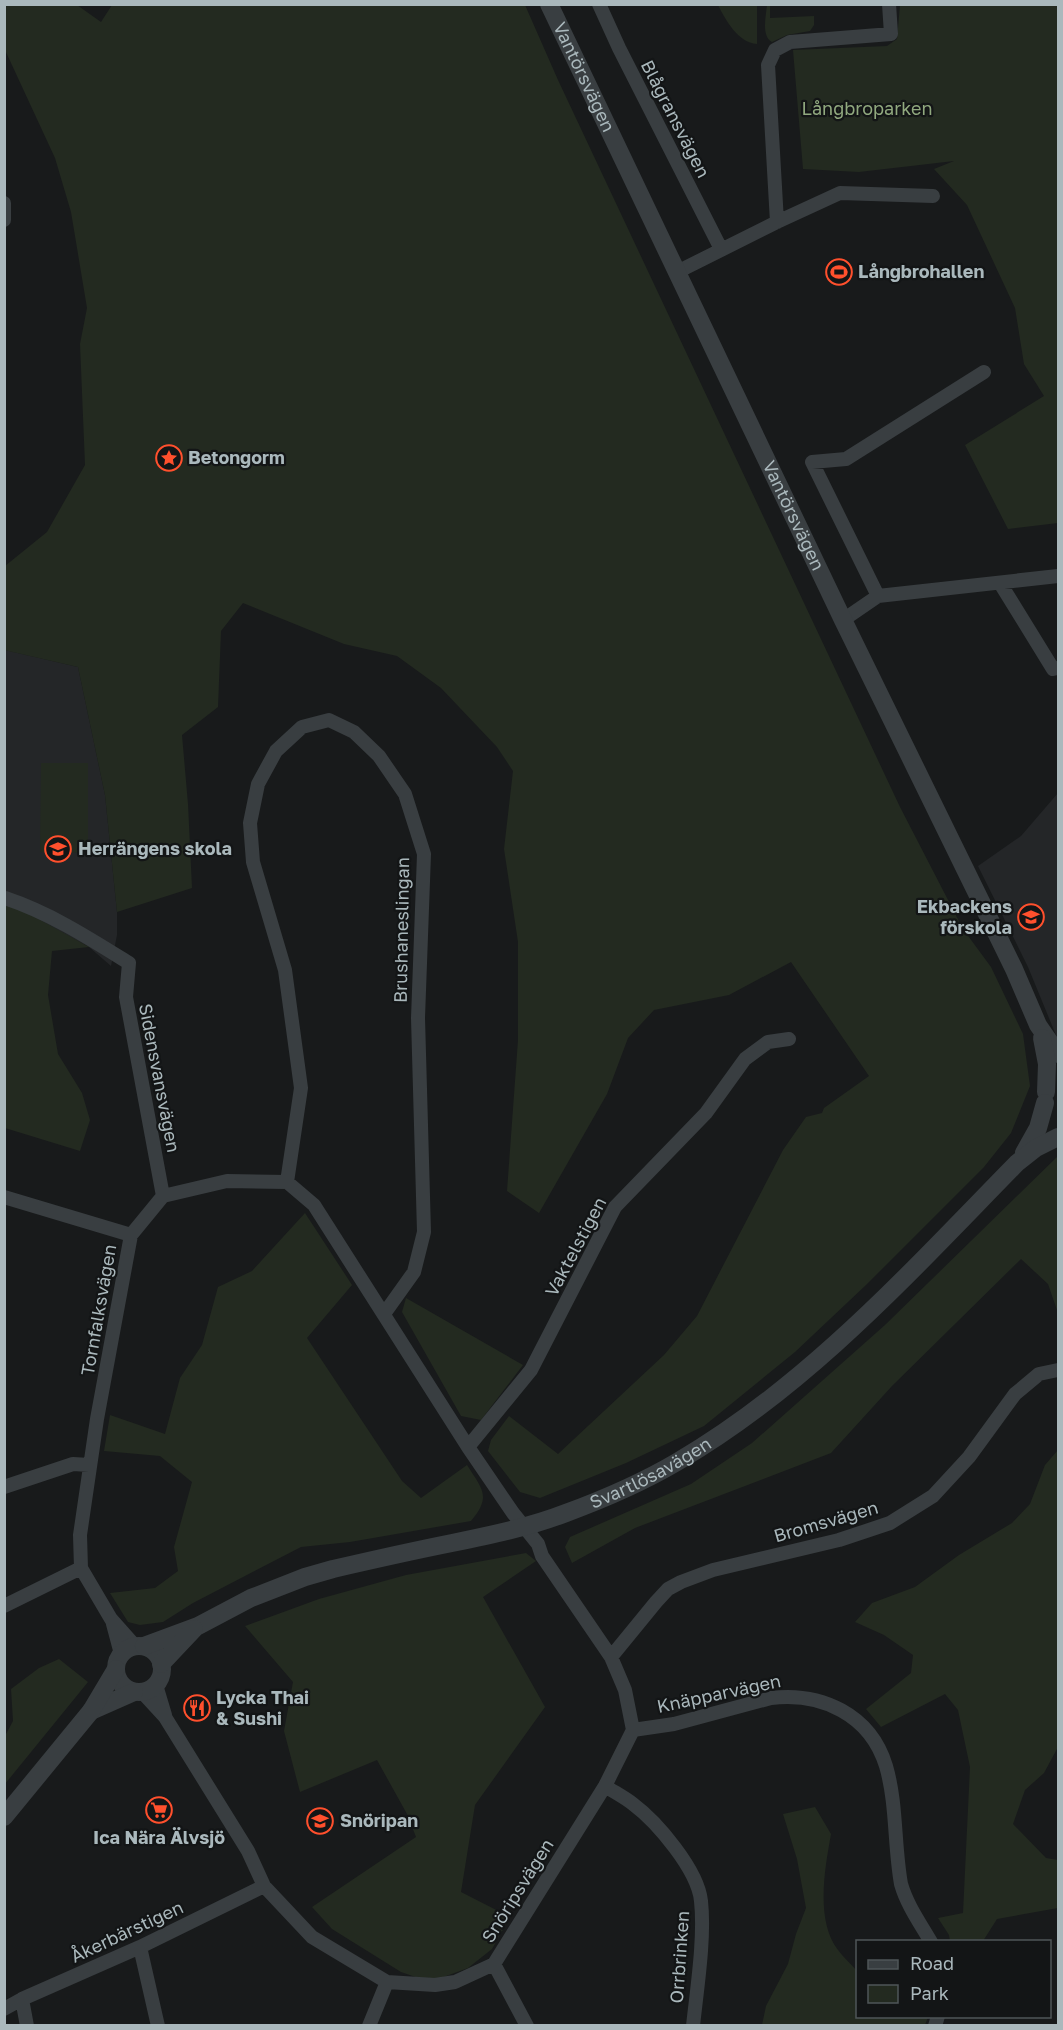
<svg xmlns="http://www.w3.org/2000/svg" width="1063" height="2030" font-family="'Golos Text',sans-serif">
	<rect width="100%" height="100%" fill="#181a1b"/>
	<path fill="#242628" d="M5,650L78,667L105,795L117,912V935L111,966L89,947L5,904Z
		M1058,793V1040L1028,967L978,866L1021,836Z"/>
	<path fill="#232a20" d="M112,5H525L558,80L900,807L963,929L991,967L1023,1034L1030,1086L1011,1133L984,1167L866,1285L795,1352L704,1426L626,1463L540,1498L520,1492L488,1451L491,1440L509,1416L558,1454L664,1355L697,1316L783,1150L806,1117L822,1113L824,1108L869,1076L791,962L729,995L654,1010L628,1038L607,1094L539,1213L507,1191L518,1040V942L504,849L513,771L497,747L441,688L397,656L344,644L243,603L221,631L218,707L182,735L188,804L192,888L117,912L105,795L78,667L4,650L5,566L47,532L85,465L80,344L87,308L71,212L55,158L5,50V5H77L101,22Z
		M718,5H757V44C738,43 725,19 718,5Z
		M767,5H770V18L814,16V25L810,31L787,35L772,42C761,36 766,16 767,5Z
		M900,5H1058V523L1008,529L965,445L1044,396L1024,364L1015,308L967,205L934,169L954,161L859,172L803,169L793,50L887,46L897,39Z
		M41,763H88V853L40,852Z
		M5,904L15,906L89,947L52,951L48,995L58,1054L82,1093L90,1120L80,1151L5,1128Z
		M1058,1156V1313L1048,1284L1021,1259L892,1386L831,1453L635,1528L572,1563L565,1547L570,1537L691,1484L752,1443L885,1325Z
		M305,1213L352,1285L307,1338L402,1481L421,1498L467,1465C482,1489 492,1496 471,1521L350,1542L301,1547L193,1603L163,1622L140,1625L128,1622L110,1593L155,1588L178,1571L174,1547L192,1482L160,1456L104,1451L110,1415L165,1434L180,1378L202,1345L218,1287L252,1271Z
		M406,1298L523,1365L481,1420L461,1416L402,1312Z
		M1058,1450V1747L1044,1773L1025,1790L1013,1824L1046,1858L1058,1860V1908L997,1919L983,1941H950L949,1935L938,1918L963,1913L970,1767L958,1710L945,1694L881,1727L866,1709L911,1673L913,1655L884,1635L855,1622L872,1603L915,1587L959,1555L1012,1523L1030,1504L1045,1465Z
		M526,1553L536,1561L483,1597L545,1707L475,1805L461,1892L510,1917L492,1949L468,1968L430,1982L401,1972L332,1929L312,1907L416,1837L407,1814L377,1760L300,1792L284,1731L293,1682L245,1626L319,1599L406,1575Z
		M59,1659L88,1682L5,1784V1736L13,1721L11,1689L39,1668Z
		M815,1807L831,1834C825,1868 815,1920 838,1950C843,1957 851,1964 857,1971L858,2016L928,2017L925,2025H762L766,2006L788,1964L796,1934L806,1908L797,1859L783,1814Z"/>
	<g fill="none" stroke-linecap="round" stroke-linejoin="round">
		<path stroke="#393e41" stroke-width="14" d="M599,4L619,48L721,249
			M4,203V220
			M777,222L768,65L775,50L790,42L891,34L889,4
			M677,272L777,222L840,193L933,196
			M1000,583L1053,669L1058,668
			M878,596L812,462L846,459L984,372
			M843,620L878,596L1058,576
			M5,898C50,913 89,938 129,963L126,997L163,1196
			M287,1182L301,1088L285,970L253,862L250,823L258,784L276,751L302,727L329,720L354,732L379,756L405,794L424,854L418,1018L424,1232L414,1272L384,1314
			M4,1197L131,1235
			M468,1447L531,1370L615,1207L706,1113L745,1059L768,1042L789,1039
			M4,1487L73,1464L89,1465
			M4,1606L81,1568
			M113,1624L121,1654
			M135,1646L111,1619L81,1568L80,1535L97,1419L131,1235L163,1196L227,1181L287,1182L314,1205L468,1447L513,1513L538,1544L542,1556L611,1657L625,1690L633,1730L605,1786L494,1964L455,1982L435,1985L387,1982L312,1937L264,1886L248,1851L165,1717L142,1692
			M611,1657L656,1602L668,1589L681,1582L713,1570L839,1540L890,1523L933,1496L969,1457L1015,1394L1039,1374L1058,1370
			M156,1685L165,1715
			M633,1730L674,1724L771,1698C821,1692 870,1714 886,1766C897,1804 894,1845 901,1884C907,1905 920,1923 931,1942
			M605,1786C614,1792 624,1797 633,1804C657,1822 698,1870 701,1901C705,1938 697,1988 693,2026
			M140,1947L158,2026
			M494,1964L527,2026
			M22,1999L27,2026
			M4,2009L22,1999L140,1947L264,1886
			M369,2026L387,1982
			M935,2026L938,2016"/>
		<g stroke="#393e41" stroke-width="18">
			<path id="s1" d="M549,4L843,620L1014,969L1038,1025L1058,1054"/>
			<path d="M1042,1038L1047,1064L1046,1092"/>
			<path d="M1024,1153L1038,1128L1045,1103"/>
			<circle cx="139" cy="1669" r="23"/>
			<path id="s2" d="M144,1646L198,1626L251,1598L305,1577L333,1569C372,1560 412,1551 452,1543C491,1535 530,1527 566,1513C604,1499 643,1482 677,1462C809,1385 911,1271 1017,1163L1036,1148L1058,1137"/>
			<path d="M161,1664L194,1629"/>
			<path d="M91,1711L134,1692"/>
			<path d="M4,1817L91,1711L116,1669"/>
		</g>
	</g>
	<defs>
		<g id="stadium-ring" transform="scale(1.35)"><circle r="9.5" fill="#131516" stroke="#ff502d" stroke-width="1.5"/><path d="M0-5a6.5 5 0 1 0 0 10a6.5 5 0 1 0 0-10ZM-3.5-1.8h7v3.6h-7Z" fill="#ff502d"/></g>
		<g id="sight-ring" transform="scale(1.35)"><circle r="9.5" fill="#131516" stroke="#ff502d" stroke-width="1.5"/><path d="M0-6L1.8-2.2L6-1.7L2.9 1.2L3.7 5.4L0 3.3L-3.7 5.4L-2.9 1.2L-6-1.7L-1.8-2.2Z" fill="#ff502d"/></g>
		<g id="school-ring" transform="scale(1.35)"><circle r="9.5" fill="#131516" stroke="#ff502d" stroke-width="1.5"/><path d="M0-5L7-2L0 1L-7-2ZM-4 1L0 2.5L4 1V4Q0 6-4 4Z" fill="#ff502d"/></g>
		<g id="restaurant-ring" transform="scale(1.35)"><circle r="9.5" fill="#131516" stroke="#ff502d" stroke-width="1.5"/><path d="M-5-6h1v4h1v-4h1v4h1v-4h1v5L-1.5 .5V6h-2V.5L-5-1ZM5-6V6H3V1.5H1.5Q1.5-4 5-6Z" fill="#ff502d"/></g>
		<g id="supermarket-ring" transform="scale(1.35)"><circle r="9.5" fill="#131516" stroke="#ff502d" stroke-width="1.5"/><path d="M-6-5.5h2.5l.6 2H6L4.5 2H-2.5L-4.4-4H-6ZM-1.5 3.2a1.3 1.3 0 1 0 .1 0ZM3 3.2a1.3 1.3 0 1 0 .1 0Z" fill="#ff502d"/></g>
	</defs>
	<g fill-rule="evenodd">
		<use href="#stadium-ring" x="839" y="272"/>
		<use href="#sight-ring" x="169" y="458"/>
		<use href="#school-ring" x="58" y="849"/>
		<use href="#school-ring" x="1031" y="917"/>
		<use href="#restaurant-ring" x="197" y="1708"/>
		<use href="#supermarket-ring" x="159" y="1810"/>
		<use href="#school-ring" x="320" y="1821"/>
	</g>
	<g text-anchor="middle" stroke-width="4.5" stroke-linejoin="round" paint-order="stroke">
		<g font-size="18" fill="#aab8bc" stroke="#131516">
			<text dy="6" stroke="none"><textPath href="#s1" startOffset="81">Vantörsvägen</textPath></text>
			<text transform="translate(675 119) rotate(63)" y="6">Blågransvägen</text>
			<text dy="6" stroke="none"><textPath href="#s1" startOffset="567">Vantörsvägen</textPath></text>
			<text transform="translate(402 930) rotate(-89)" y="6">Brushaneslingan</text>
			<text transform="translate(159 1078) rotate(79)" y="6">Sidensvansvägen</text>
			<text transform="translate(576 1247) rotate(-62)" y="6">Vaktelstigen</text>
			<text transform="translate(99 1310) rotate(-80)" y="6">Tornfalksvägen</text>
			<text dy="6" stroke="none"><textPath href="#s2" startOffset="538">Svartlösavägen</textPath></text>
			<text transform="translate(826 1522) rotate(-16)" y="6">Bromsvägen</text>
			<text transform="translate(719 1694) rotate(-12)" y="6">Knäpparvägen</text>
			<text transform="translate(518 1891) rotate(-58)" y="6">Snöripsvägen</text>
			<text transform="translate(127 1932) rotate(-25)" y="6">Åkerbärstigen</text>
			<text transform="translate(680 1957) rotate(-86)" y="6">Orrbrinken</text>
		</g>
		<g font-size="18" fill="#91a97f" stroke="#131516">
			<text x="867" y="115">Långbroparken</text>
		</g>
		<g font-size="18" font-weight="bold" fill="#aab8bc" stroke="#131516" text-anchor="start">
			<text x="858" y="278">Långbrohallen</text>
			<text x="188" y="464">Betongorm</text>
			<text x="78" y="855">Herrängens skola</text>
			<text x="1012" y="913" text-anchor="end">Ekbackens<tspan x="1012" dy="21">förskola</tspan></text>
			<text x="216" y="1704">Lycka Thai<tspan x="216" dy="21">&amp; Sushi</tspan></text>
			<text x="340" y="1827">Snöripan</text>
			<text x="159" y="1844" text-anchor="middle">Ica Nära Älvsjö</text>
		</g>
	</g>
	<rect width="1063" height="2030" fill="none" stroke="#aab8bc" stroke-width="12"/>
	<rect x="856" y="1940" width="195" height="78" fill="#131516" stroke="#4f5658" stroke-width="1.5"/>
	<rect x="868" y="1960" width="30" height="9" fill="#393e41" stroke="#4f5658" stroke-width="1.5"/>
	<text x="910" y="1970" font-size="18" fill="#aab8bc">Road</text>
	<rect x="868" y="1985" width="30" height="18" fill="#232a20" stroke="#4f5658" stroke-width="1.5"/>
	<text x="910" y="2000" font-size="18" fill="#aab8bc">Park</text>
</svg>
